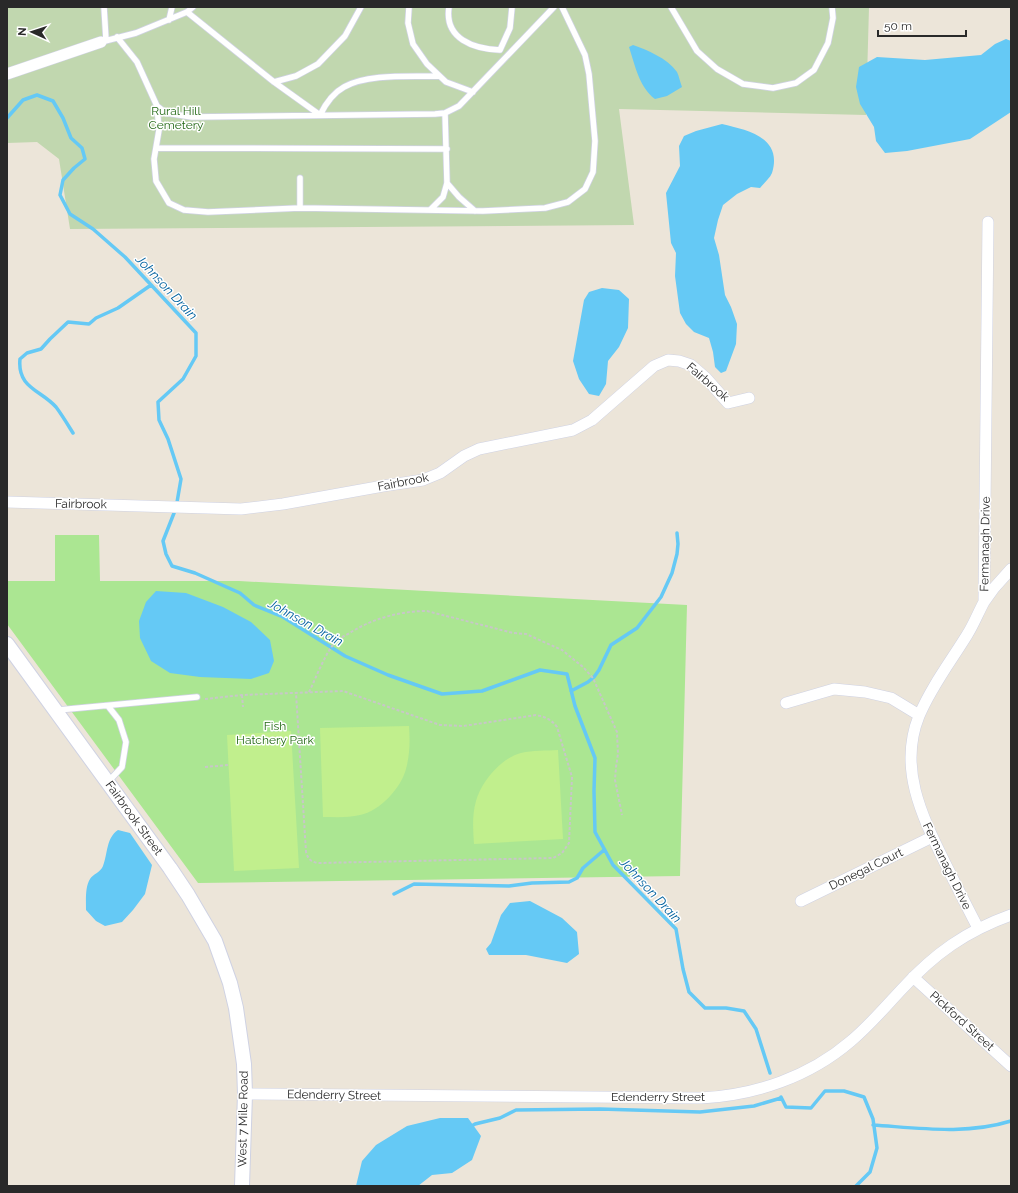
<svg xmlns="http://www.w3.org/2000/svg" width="1018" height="1193" font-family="Raleway,sans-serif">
	<rect width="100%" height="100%" fill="#ece5d9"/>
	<path fill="#abe692" d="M55,535H99L100,581H239L687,605L680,876L198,883L7,624V581H55Z"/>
	<path fill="#c1d7af" d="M7,7H869L866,115L619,109L634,225L70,229L59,159L37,142L7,143Z"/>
	<path fill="#c1ef8d" d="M409,726C410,740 410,754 406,769C401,788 380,811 360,815C348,818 335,817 323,817L320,728Z
		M291,731L299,868L234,871L227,735Z
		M558,750L563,839L474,844C473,830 472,815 476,801C481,782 501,758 521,753C533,750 546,751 558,750Z"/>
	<path fill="#65c9f5" d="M1006,39L1011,41V112L970,139L907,151L885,153L876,141L874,127L860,104L856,87L859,67L877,57L925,60L981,55L995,44Z
		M633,45C647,50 667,58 677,72C679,76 680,82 682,87L667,96L655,99C639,87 635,65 629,47Z
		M722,124C747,130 783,137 772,173C770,178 764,183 760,188L751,187L737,194L723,205L718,220L714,238L719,255L725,295L731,307L737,324L736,344L726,371L721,373L715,367L713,352L709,338L694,332L686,324L680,313L675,276L676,253L671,243L666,193L680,166L679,146L684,136L696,131Z
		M602,288L619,290L629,299L628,328L619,347L608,361L606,384L599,396L589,394L579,379L573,361L584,300L589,292Z
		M156,591L186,593L223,607L251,622L270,640L274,661L269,673L251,679L200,677L170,673L151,661L140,638L139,621L146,602Z
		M118,830L130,833L152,865L145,894L133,910L122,922L105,926L96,921L86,910C86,900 85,887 90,879C93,874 101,872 103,866C108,853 106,838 118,830Z
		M530,901L562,918L577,932L579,954L567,963L526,955H489L486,949L491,943L501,915L510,903Z
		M440,1118H468L481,1136L472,1160L452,1173L432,1175L418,1186H356L362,1161L376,1145L407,1126Z"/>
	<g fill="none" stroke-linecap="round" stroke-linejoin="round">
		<path stroke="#65c9f5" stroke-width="3.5" d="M7,118L23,100L37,95L53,101L63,118L71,138L82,148L85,159L74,168L63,180L60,195L70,214L93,229L125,257L196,333V356L183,379L158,402L159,420L168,439L181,479L176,508L163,541L166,554L172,566L195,573L240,593L254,605L283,617L345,656L388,675L442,694L482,691L540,670L567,674L575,706L595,758L594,791L595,832L613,865L676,929L683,969L689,992L705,1008H726L744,1011L756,1029L770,1073
			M73,433C68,425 62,415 56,407C41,390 17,388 20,359L27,353L41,349L50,339L68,322L89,324L96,318L118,308L151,285
			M571,691L588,682L594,677L599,670L611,645L637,628L661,597L672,573L677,554L678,544L677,533
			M394,894L414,884L509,886L532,883L569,882L577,878L583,868L604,850
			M781,1097L786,1107L811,1108L825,1091H844L864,1097L873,1119L877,1148L870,1172L856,1186
			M873,1125C919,1128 966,1135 1011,1121
			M470,1127L475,1124L500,1118L516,1110L600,1109L700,1112L754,1106L781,1098"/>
		<g stroke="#cfd2e3" stroke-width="7">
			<path id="service" d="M104,7L106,40
				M409,7L408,23L413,44L427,64L446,82L473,92
				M449,7C444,39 474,49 500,50L510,28L512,7
				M671,7L697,51L717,69L743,84L773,88L796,83L814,70L828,43L833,18L832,7
				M187,12L274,82L320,115C325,105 333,93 344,87C368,73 412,77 439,76
				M169,20L172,7
				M117,37L137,62L157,106L159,130L154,159L156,181L169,203L184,210L208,212L300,208L483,211L545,208L568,202L585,189L593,172L595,141L589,74L585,55L562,7
				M101,42L136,33L187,12L193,7
				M274,82L296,76L318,64L345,36L361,7
				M157,106L166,113L192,117L435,114L445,113L459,106L554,7
				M156,148L447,149
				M447,183L459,197L475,211
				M300,208V178
				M430,210L443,197L447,183L445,113
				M58,710L197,697
				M108,782L122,767L126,742L119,720L108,706"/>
		</g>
		<g stroke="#cfd2e3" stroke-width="12">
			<path id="minor" d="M7,74L101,42
				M7,502L241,509L283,504L383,486L423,480L440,473L464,456L479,449L573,430L592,420L654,366L668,360L679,361L691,365L706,378L728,403L749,398
				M984,602L994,588L1011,569
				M786,703L834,689L865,692L891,698L919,715
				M801,901L932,837
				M978,928C967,907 956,885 945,863C922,816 898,768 919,716C931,687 951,661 967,635C974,624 978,613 984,602L988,222
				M913,977L1011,1066
				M245,1094L701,1098C756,1095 809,1077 851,1041C870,1025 885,1007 902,989C934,954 966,931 1011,915"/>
		</g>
		<g stroke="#cfd2e3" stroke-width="16">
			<path id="tertiary" d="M7,644L170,868L188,895L215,941L230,983L236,1008L244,1064L245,1094L242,1186"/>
		</g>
		<path stroke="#c7c7c7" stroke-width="2" stroke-dasharray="3 2" stroke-linecap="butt" d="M309,692C316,678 326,651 337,640C340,638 344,636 348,634C371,619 399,611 427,611L513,633L526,634L562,650L583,667L593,678L617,732L618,754L616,767L615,780L622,815
			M242,695L243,707
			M205,699L242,695L343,691L440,725L463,726L536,715C545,717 551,719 557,727L572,777L569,843L562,853L553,858L318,863C311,862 308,859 306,852L296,693
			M205,767L229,765"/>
		<use href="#service" stroke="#fff" stroke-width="5.5"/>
		<use href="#minor" stroke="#fff" stroke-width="11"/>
		<use href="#tertiary" stroke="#fff" stroke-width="14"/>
	</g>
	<g text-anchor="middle" stroke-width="3" stroke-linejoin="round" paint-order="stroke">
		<g font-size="12" fill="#236915" stroke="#fff">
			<text x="176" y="115">Rural Hill<tspan x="176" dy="14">Cemetery</tspan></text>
			<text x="275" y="730">Fish<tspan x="275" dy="14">Hatchery Park</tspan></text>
		</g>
		<g font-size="12" fill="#292929" stroke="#fff">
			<text transform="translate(708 382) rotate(41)" y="4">Fairbrook</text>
			<text transform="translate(403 482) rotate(-11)" y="4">Fairbrook</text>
			<text transform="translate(81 504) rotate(1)" y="4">Fairbrook</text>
			<text transform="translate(985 544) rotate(-89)" y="4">Fermanagh Drive</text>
			<text transform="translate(134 818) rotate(54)" y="4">Fairbrook Street</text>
			<text transform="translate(947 866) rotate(64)" y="4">Fermanagh Drive</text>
			<text transform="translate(866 869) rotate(-26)" y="4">Donegal Court</text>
			<text transform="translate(962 1021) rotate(42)" y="4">Pickford Street</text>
			<text transform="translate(334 1095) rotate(1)" y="4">Edenderry Street</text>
			<text x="658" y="1101">Edenderry Street</text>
			<text transform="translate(243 1119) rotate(-89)" y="4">West 7 Mile Road</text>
		</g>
		<g font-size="13" font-style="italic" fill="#0564a0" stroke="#fff">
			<text transform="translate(167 287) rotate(47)" y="5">Johnson Drain</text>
			<text transform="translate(306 622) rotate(29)" y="5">Johnson Drain</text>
			<text transform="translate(651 890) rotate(47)" y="5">Johnson Drain</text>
		</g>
	</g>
	<rect width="1018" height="1193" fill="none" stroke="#292929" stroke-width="16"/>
	<g transform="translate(32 32) rotate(273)" stroke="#ffffff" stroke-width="3" paint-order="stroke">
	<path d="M0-3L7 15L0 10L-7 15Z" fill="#292929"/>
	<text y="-6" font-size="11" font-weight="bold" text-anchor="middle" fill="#292929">N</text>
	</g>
	<path d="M878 30v6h88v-6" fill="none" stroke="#292929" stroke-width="2"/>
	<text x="884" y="30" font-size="12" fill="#292929" stroke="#ffffff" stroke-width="3" paint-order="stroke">50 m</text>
</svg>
